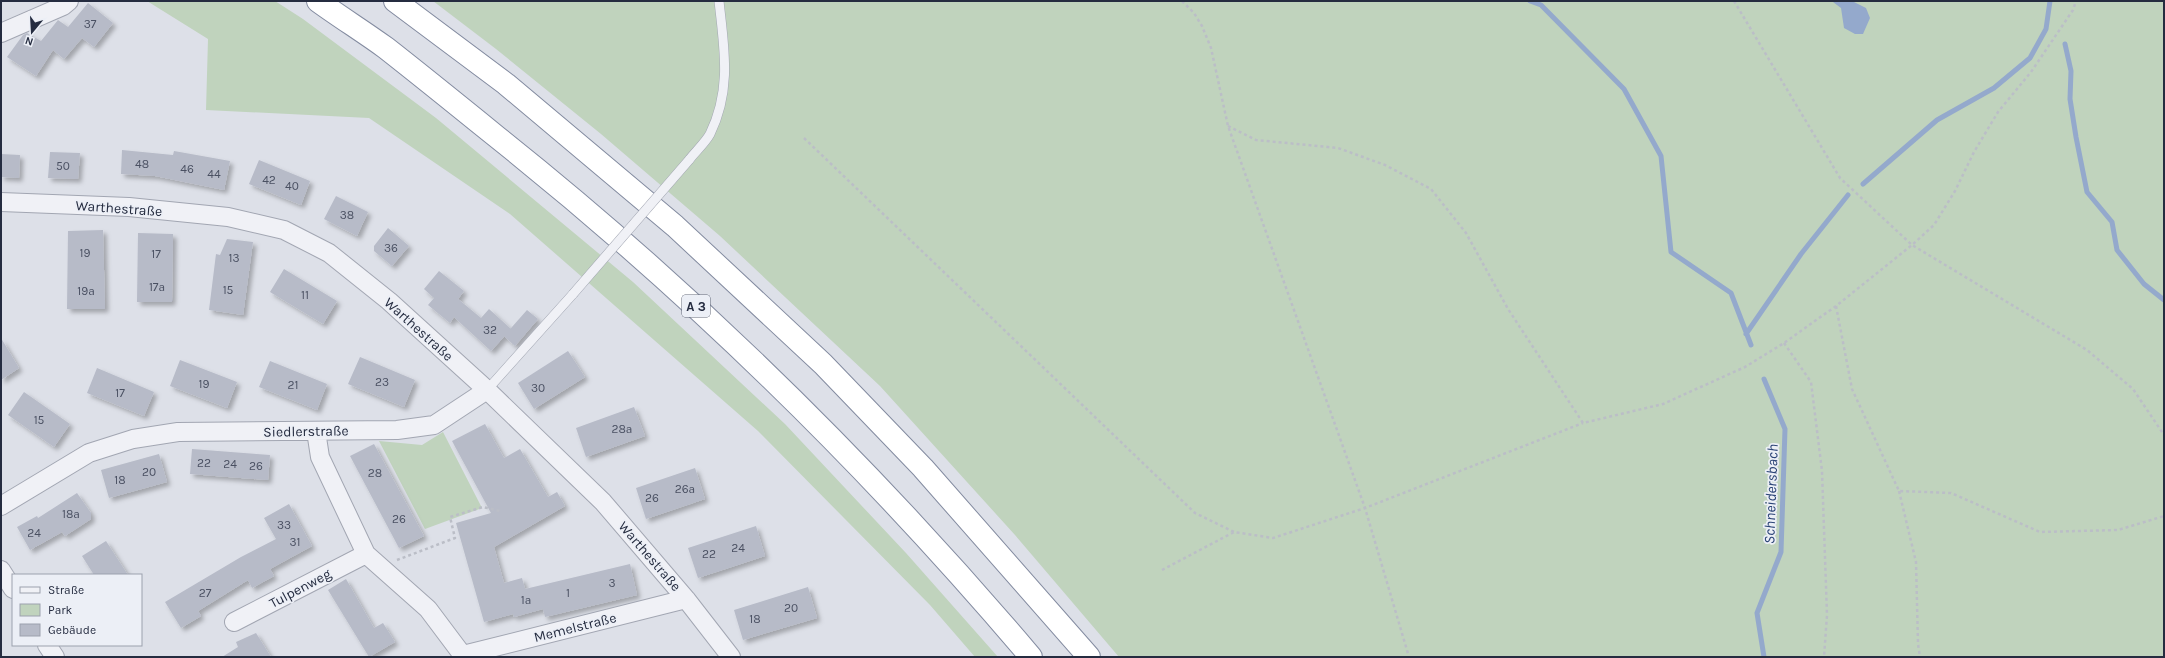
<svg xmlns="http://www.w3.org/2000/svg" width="2165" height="658" font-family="Karla,sans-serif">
	<defs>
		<filter id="shadow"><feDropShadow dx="3.5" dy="3.5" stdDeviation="2" flood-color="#0004"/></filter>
	</defs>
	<rect width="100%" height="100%" fill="#dde0e8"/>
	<path fill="#c0d3bd" d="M147,1H275L303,19L436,118L633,282L785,424L906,553L998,657H975L930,605L758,431L510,214L369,118L206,110L208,39Z
		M433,1H2164V657H1119L1015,535L880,386L720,236L601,134L496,49Z
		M443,432L482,508L425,529L379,441L422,445Z"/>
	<path fill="#94a9cc" d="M1852,1L1866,8L1870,18L1863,34H1855L1844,28L1841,8L1833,2Z"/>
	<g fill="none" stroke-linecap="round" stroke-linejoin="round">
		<path stroke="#94a9cc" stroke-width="5" d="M1530,1L1541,5L1624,89L1661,156L1671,252L1731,293L1751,345
			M2065,44L2071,71L2070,99L2076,137L2087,192L2112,222L2117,250L2144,284L2164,300
			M1863,184L1937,120L1994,88L2030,58L2046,29L2050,1
			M1746,334L1801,254L1848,195
			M1764,657L1757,613L1781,552L1785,429L1764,379"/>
	</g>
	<path fill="#b7bbc8" filter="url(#shadow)" d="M88,3L113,23L94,47L82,38L64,59L53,50L36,76L7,57L23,35L27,33L41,41L58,20L68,27Z
		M122,150L173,155L174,151L230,161L224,190L155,176L121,174Z
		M50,152L80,153L78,179L48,178Z
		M1,154L20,155L19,178L1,177Z
		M259,160L310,181L301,205L249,184Z
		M336,196L368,212L357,236L324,219Z
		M388,228L409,246L392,266L374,251V246Z
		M103,230L105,309H67L68,231Z
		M138,233L173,234L172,302H137Z
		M227,239L253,242L243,315L209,310L216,254L220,255Z
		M284,269L337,301L323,324L270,292Z
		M439,271L464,291L458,299L481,318L489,309L511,329L491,351L454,317L450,323L428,305L434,298L424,289Z
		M527,310L538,319L515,346L504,336Z
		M1,338L19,368L1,380Z
		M568,351L585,377L534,409L518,383Z
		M360,357L415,380L404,407L348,384Z
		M180,360L237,382L227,408L170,386Z
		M270,361L327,384L317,410L259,387Z
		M97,368L154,392L144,416L87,393Z
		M24,392L70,424L54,447L8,415Z
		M634,407L645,436L586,457L576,428Z
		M485,424L504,458L520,449L548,497L557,492L565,506L494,547L504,583L522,578L525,589L630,564L637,595L545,617L543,609L514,617L513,614L484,622L456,523L491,513L452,441Z
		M374,444L424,536L399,548L350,456Z
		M192,449L270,455L268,480L190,474Z
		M159,454L167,482L109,498L101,470Z
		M695,468L705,499L646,519L636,488Z
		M77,493L91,513V519L65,536L62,532L30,550L17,527L37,516L38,518Z
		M289,504L312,546L270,569L274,576L252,588L248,580L198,611L201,616L181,628L165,602L241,557L276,539L264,518Z
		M756,526L765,556L698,578L688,548Z
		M106,541L128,575H94L82,556Z
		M346,579L374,628L383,623L395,642L369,657L328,590Z
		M808,587L817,618L743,640L734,610Z
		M256,633L271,657H222L238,647L236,642Z"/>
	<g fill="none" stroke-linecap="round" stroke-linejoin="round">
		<g stroke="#a2a6b2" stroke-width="10">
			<path id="service" d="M689,160C695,152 705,143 710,134C732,89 724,48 719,1
				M487,390L573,294"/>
		</g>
		<g stroke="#a2a6b2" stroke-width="20">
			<path id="minor" d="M1,33L63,6L69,1
				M1,202L129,207L228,217L284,230L329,253L389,301L487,390L603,502L686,599L731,657
				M316,431L320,457L366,554L428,609L464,657
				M1,506L89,453L133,439L178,432L397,430L434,425L487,390
				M1,570L13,589
				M234,622L366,554
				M47,645L55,657
				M463,655L686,599"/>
		</g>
		<g stroke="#838ba0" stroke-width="24">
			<path id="motorway" d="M318,1C340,17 364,32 386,48C423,77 460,107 497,137C693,293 869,466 1031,657
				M395,1L506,84L675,226L823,364L923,468L1089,657"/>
		</g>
		<path stroke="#bbbec7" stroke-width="2.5" stroke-dasharray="3 3" stroke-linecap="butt" d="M1182,1L1194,13L1202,26L1211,48L1228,126L1365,508L1409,657
			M1734,1L1840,178L1912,245L2087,350L2133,389L2164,435
			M1228,126L1256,140L1338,148L1385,165L1431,189L1466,233L1508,309L1583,423L1663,404L1745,367L1784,343L1836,306L1912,245L1934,225L1955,191L1974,152L1998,112L2031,72L2073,10L2076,1
			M804,138L1195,513L1234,532
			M1836,306L1852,389L1899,491L1951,493L2040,532L2118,530L2164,516
			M1784,343L1811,382L1822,471L1827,615L1824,657
			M1899,491L1916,562L1918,644L1920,657
			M397,560L455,538L450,517L483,507L500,511
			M1162,570L1234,532L1273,538L1365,508L1583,423"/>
		<use href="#service" stroke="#f0f1f6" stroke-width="9"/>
		<use href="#minor" stroke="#f0f1f6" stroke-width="18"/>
		<use href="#motorway" stroke="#fff" stroke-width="22"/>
		<g stroke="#a2a6b2" stroke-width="10" stroke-linecap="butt">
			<path id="service-bridge" d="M573,294L689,160"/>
		</g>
		<use href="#service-bridge" stroke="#f0f1f6" stroke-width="9"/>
	</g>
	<g text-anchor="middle" stroke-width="3.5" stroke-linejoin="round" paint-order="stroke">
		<g font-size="12" fill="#4a5062">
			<text x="90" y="28">37</text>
			<text x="142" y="168">48</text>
			<text x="63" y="170">50</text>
			<text x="187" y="173">46</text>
			<text x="214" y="178">44</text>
			<text x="269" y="184">42</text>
			<text x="292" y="190">40</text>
			<text x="347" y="219">38</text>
			<text x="391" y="252">36</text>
			<text x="85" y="257">19</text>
			<text x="156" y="258">17</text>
			<text x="234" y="262">13</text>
			<text x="157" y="291">17a</text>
			<text x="228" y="294">15</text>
			<text x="86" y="295">19a</text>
			<text x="305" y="299">11</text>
			<text x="490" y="334">32</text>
			<text x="382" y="386">23</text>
			<text x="204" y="388">19</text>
			<text x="293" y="389">21</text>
			<text x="538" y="392">30</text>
			<text x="120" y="397">17</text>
			<text x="39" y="424">15</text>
			<text x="622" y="433">28a</text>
			<text x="204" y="467">22</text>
			<text x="230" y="468">24</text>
			<text x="256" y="470">26</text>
			<text x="149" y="476">20</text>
			<text x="375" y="477">28</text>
			<text x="120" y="484">18</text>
			<text x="685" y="493">26a</text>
			<text x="652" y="502">26</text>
			<text x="71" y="518">18a</text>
			<text x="399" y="523">26</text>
			<text x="284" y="529">33</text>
			<text x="34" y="537">24</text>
			<text x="295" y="546">31</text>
			<text x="738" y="552">24</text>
			<text x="709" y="558">22</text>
			<text x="612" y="587">3</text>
			<text x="205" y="597">27</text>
			<text x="568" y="597">1</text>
			<text x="526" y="604">1a</text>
			<text x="791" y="612">20</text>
			<text x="755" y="623">18</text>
		</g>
		<rect fill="#eceff6" stroke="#616677" stroke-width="1" x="682" y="295" width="28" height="22" rx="3"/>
		<g font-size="13" font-weight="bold" fill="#252c40">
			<text x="696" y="311">A 3</text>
		</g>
		<g font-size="14" fill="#252c40" stroke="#eceff6">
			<text transform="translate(119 208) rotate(4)" y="5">Warthestraße</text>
			<text transform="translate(419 329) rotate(42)" y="5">Warthestraße</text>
			<text transform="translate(306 431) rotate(-1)" y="5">Siedlerstraße</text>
			<text transform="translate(650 556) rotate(49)" y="5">Warthestraße</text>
			<text transform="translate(300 588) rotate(-28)" y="5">Tulpenweg</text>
			<text transform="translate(575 627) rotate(-14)" y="5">Memelstraße</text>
		</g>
		<g font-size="15" font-style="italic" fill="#2c4577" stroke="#eceff6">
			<text transform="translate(1771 494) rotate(-88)" y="5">Schneidersbach</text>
		</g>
	</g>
	<rect width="2165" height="658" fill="none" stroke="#252c40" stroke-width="4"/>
	<rect x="12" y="574" width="130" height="72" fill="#eceff6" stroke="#9ca1ad"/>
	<rect x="20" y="587" width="20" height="6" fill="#f0f1f6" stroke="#9ca1ad"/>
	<text x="48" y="594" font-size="12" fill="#252c40">Straße</text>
	<rect x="20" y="604" width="20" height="12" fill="#c0d3bd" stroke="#9ca1ad"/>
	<text x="48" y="614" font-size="12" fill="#252c40">Park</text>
	<rect x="20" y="624" width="20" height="12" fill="#b7bbc8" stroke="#9ca1ad"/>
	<text x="48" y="634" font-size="12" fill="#252c40">Gebäude</text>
	<g transform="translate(32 32) rotate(198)" stroke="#eceff6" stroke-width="3" paint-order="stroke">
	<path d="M0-3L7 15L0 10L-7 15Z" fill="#252c40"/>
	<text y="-6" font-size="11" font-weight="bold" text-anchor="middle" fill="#252c40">N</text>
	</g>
</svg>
